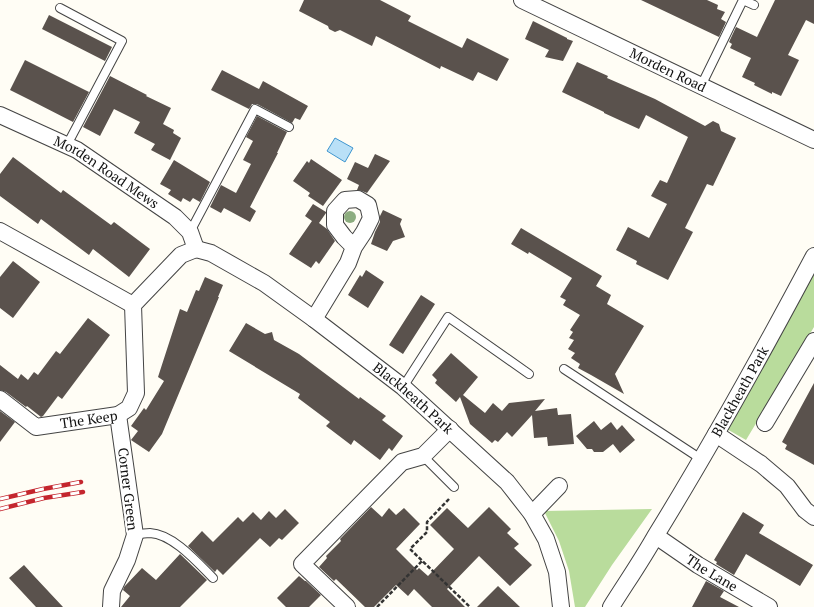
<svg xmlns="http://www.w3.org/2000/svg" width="814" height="607" font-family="'PT Serif',serif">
	<rect width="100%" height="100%" fill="#fffdf5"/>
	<path fill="#b9dc9c" d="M814,270V327L746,440L725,428Z
		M652,509L612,565L585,607H575L569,571L559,541L544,511Z"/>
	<path fill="#b9e0f7" stroke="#3f96cf" d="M335,138L353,148L345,162L327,151Z"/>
	<path fill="#5a524d" d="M304,0H380L411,16L408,21L462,48L467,38L509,59L497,81L478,72L473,81L441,66L440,69L376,36L372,46L340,30L335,32L329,29L328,26L299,11Z
		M641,0H707L718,5L717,9L725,12L721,19L726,22L719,37Z
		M775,0H814V24L806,20L788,55L799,60L781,96L772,92V94L754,85L755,83L742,77L751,58L730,48L732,44L729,42L736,27L757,37Z
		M49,15L112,47L105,61L42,29Z
		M533,21L567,38V39L573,41L563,61L545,57L549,50L525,39Z
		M25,60L89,92L73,122L30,100L10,90Z
		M577,62L608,76L607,78L655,99L705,126L713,121L719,124L721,131L736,138L713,186L707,184L685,228L693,232L668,280L636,264L637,261L616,250L628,227L649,238L667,204L651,196L660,180L667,183L688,137L646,115L639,129L604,113V112L562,92Z
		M222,70L259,89L263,81L308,106L300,120L295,118L292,123L257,104H252L249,109L211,90Z
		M110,76L147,95L146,96L171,108L163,124L174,130L173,133L181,138L170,160L151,150L155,144L134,133L140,122L114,109L100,136L83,127Z
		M257,116L287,132L277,153H278L250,207L256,211L250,222L224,208L221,213L210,207L221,185L236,193L251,164L243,160L253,141L246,137Z
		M375,154L390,161L367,193L362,191L357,190L359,185L347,179L355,162L368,168Z
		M13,157L61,193L63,190L111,225L114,222L150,249L129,277L93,249L89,255L41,219L38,224L0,196V174Z
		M311,159L342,180L323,206L308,196L310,193L293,181L307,161L309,163Z
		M174,160L210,182L200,202L193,198L190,202L183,198L181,202L168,194L171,190L160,184Z
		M313,204L326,212V213L319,223L327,229L335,241L319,264L316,261L311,268L289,254L312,221L305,216Z
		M383,210L402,219L400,224L405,237L393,241L387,251L371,244L375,232L380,222V216Z
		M521,228L602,276L596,286L611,295L607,304L644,326L615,374L624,394L591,375L578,368L580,364L571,358L575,353L568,349L574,340L569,338L573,332L570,330L580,315L563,305L566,300L560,297L572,278L529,252L528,254L511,244Z
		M13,261L40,282L13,318L0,308V277Z
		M366,270L384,282L368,308L348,295L360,275L362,277Z
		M205,277L223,285L218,297H219L162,434L149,452L131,440L138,431L131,426L144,408L146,410L164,381L158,377L180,309L187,312L196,290L199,291Z
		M421,295L435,304L403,354L389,345Z
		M88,318L110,335L62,399L58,396L43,416L41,417L27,406L26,407L6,392L0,390V365L18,379L21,374L28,380L34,372L38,375L56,351L60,354Z
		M246,323L265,334L272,332L274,340L299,354L359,399L360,397L386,416L382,420L403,436L392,451L389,448L380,460L354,440L351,445L326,426L330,422L298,398L300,394L229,351Z
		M451,353L478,377L463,395L485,413L493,403L502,411L509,403L545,399L535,411L557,408L558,415L571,414L574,444L548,446L547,437L534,438L532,415L512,437L507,432L498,442L495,440L492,443L470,424L460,397L456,402L435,383L437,380L432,375Z
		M814,383V465L785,449L787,445L782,442Z
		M0,411L15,422L0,442Z
		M594,421L601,430L611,422L617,430L622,425L635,440L620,453L613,444L603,452H594L592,449H587L576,436Z
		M371,507L382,517L389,508L396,515L404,508L420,524L396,549L417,570L419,568L428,576L454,549L430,525L447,508L468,528L489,507L511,529L507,533L519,544L514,548L532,565L510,586L479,556L447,589L465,607H432L414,589L408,596L396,585L374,607H365L336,579L334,581L319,567L327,558L326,556L341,541L340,539Z
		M285,509L299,523L282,540L279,538L270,547L260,538L223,575L217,569L215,572L188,546L202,531L213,542L238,517L243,522L253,512L261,520L269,511L276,518Z
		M743,512L764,525L759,533L813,565L800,586L746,554L734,575L716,564L717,562L714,560Z
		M180,554L207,580L180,607H121L130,596L123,590L124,587L142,568L156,580Z
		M24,565L34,576L63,607H36L9,578Z
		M299,576L305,581H306L321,595L309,607H286L277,598Z
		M706,581L724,591L720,597L739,607H692Z
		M498,586L520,607H477Z"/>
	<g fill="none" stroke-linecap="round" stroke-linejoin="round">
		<g stroke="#444" stroke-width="10">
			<path id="lane" d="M60,8L122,41L67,145
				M701,86L743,0L754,5
				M190,232L255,109L289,127
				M564,369L701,459
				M403,387L448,317L529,374
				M423,456L454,487
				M135,535C140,534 145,533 150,533C173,534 198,563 213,578"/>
		</g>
		<g stroke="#444" stroke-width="18">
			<g id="street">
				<path id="s1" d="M522,0L814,140"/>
				<path id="s2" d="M0,115L77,150L175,217L190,232L196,249"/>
				<path d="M0,231L133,305"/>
				<path id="s3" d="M196,249L211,253L264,283L314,319L403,387L507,482L532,514L546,539L557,572L561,607"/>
				<path d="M314,319L348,263L354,247L364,232L371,218L368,205L358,199L345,200L335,211V225L344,237L354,247"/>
				<path id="s4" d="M0,399L36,427L118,415L129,408L136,393L133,305L181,255L196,249"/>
				<path d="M765,423L814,341"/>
				<path d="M716,434L761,464L787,486L805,510L814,517"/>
				<path d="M532,514L559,486"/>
				<path id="s5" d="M656,536L698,565L769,607"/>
				<path d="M111,607L112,591L127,560L135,535L118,415"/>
				<path d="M347,607L302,564L402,462L423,456L450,429"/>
				<path id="s6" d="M611,607C626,583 642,560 656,535C712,444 764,350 814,256"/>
			</g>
		</g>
		<path stroke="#333" stroke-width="2.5" stroke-dasharray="4 2" stroke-linecap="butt" d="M449,499L427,522V532L410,549L470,607
			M377,607L422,561"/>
		<use href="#lane" stroke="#fff" stroke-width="8"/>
		<use href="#street" stroke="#fff" stroke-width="16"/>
		<g stroke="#c4262e" stroke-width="4.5">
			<path id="rail" d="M0,499L43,489L81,482
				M0,509L44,498L83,492"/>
		</g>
		<use href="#rail" stroke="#fff" stroke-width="3" stroke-dasharray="9" stroke-linecap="butt"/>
	</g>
	<circle fill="#8dad7f" cx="350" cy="217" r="6"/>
	<g text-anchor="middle" stroke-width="4" stroke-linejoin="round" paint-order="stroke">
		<g font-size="14" fill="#111" stroke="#fff">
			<text dy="5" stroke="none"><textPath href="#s1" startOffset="162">Morden Road</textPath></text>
			<text dy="5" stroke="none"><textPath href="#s2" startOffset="121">Morden Road Mews</textPath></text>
			<text dy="5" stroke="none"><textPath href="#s6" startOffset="251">Blackheath Park</textPath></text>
			<text dy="5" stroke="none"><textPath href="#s3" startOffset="265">Blackheath Park</textPath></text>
			<text dy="5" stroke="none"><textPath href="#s4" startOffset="99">The Keep</textPath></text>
			<text transform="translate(128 489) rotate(83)" y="5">Corner Green</text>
			<text dy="5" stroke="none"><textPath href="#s5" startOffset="67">The Lane</textPath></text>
		</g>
	</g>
</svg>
